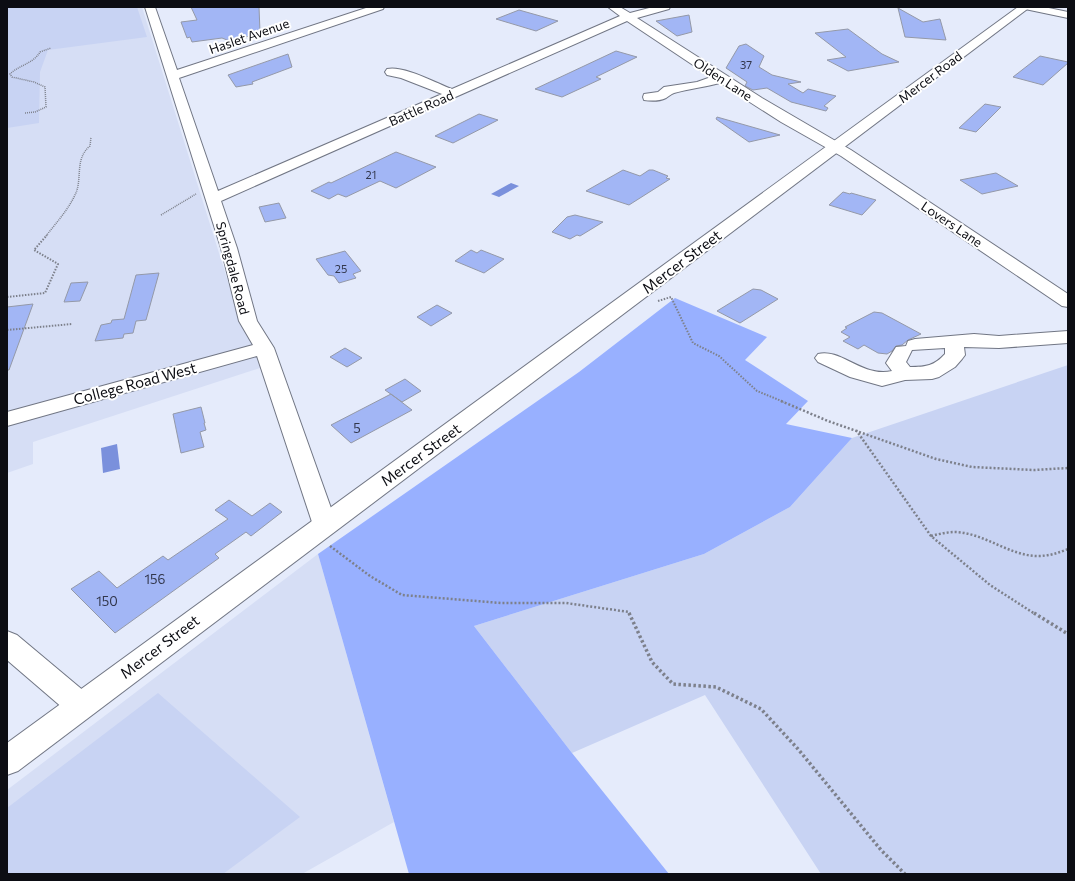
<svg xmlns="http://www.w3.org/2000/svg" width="1075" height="881" font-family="Commissioner,sans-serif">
	<rect width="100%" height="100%" fill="#e5ebfb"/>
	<path fill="#d6def5" d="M7,7H142L240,320L269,365L33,442V464L7,473Z
		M318,554L394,822L302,874H7V790Z"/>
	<path fill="#c8d3f3" d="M7,7H137L147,37L48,50L40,72L39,123L7,128Z
		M1068,365V874H821L705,695L572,753L474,626L704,554L790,507L852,438Z
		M158,693L300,817L223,874H7V808Z"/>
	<path fill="#98b0ff" d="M675,298L767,337L745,360L808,401L786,424L852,438L790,507L704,554L474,626L572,753L669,874H409L318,554L579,372Z"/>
	<path fill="#7a90dc" d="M511,183L519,186L499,197L491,194Z
		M117,444L120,469L103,473L101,448Z"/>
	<path fill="#a2b6f5" stroke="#9499a8" d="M191,7H259L260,32L232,42L222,38L192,42L190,37L187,38L181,22L197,20Z
		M898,8L923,22L940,19L946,40L905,37Z
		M519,10L558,21L536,31L496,19Z
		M689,15L692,32L677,36L656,21Z
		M848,29L882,54L899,62L848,71L827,60L846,57L815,33Z
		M746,44L764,56L759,67L772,75L801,82L788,84L803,93L808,89L836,96L824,106L828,108L826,111L791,102L767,88L753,90L745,86L747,82L726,68L739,46Z
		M616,51L637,57L596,77L601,79L562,97L535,89Z
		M288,54L292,67L252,82L253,84L236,87L228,75Z
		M1040,56L1068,62V63L1043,85L1013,77Z
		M985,104L1001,107L976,132L959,128Z
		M479,114L498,120L453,143L435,136Z
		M717,117L780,135L749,142L716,119Z
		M396,152L436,167L396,188L380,181L346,197L338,194L329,199L311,191L329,182L331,183Z
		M623,170L640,176L649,170H653L668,176L666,178L670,179L629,205L586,191Z
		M996,173L1018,186L982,194L960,180Z
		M843,192L850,194L851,193L876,200L862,215L829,205Z
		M279,203L286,218L265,222L259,207Z
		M575,215L603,222L580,236L577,235L570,239L552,232L567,217Z
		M471,250L477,253L481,250L504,259L484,273L455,261Z
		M345,251L361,271L353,274L356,278L339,283L334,276L328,275L316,259Z
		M159,273L146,320L136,321L133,333L124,334L123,338L95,341L101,325L111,323L112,320L124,319L136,275Z
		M88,282L80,301L64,302L71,283Z
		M753,289L761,290L778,299L740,323L717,311Z
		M33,304L9,370H7V307Z
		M437,305L452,313L431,326L417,317Z
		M874,312L882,313L921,334L908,340L902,345L896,346L892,351L887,354L878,353L864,345L858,349L843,341L850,337L841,332L847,328L845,327Z
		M345,348L362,358L347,367L330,357Z
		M405,379L421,391L402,402L385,390Z
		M391,394L412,410L351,443L331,425Z
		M201,407L205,423H204L206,430L200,432L204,447L181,453L173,414Z
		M229,500L252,516L270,503L282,512L251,536L246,532L215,554L219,558L115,633L71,589L99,571L117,588L163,556L168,560L228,519L215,510Z"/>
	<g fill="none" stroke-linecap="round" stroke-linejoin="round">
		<g stroke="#717684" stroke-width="2">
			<path id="minor" d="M145,7H155L177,70L369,7H384L383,9L179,78L218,191L442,94L401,78L387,75L385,72L387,69C403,65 436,83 452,89L620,16L608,7H620L630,13L653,7H670L669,9L637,18L762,98L851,150L1068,294V307L1062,306L841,156L781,122L720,83C704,87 689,89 674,93C671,94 669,96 666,98C660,101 650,101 644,100L643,97L644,94L658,92L664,87L697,82L711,77L627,21L221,201L237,248L257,321L274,348L337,525L334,531L325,534L316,531L313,525L257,356L7,426V412L253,345L239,321L221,248Z
				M1024,7H1044L1068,12V18L1025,9Z
				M1068,331V343L999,348L964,347L965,355L962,359L955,367L939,377L932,379L905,380L882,386L850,377L818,362L815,358L818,354C841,348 863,378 892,371L886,363L896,347L906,346L908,341L915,339L974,334L999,336ZM945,348V354C934,366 926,367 910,367L906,362L912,350Z
				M7,631L17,635L91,697L96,706L91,715L81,719L71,715L7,660Z"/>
		</g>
		<g stroke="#717684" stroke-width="2">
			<path id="major" d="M1018,7H1030L18,771L7,775V743Z"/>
		</g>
		<path stroke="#7d808b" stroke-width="1.5" stroke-dasharray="1 1" stroke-linecap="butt" d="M25,113L35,112L46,107L45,87L34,82L12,77L10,74C19,65 33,64 40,52L51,48
			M161,215L196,194
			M46,236C56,223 68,210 75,195C83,179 74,159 90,146L91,137"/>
		<path stroke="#7d808b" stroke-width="2" stroke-dasharray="1.5 1.5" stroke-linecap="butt" d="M7,297L45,293L58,264L34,250L47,235
			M658,301L671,297L693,343L719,356L757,391L784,402
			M7,330L72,324"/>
		<path stroke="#7d808b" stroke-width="2.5" stroke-dasharray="2 2" stroke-linecap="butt" d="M781,401L828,421L936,459L972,467L1034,470L1068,468
			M856,430L931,536L990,585L1035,614
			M931,536C939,534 947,532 955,532C985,533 1009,556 1038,556C1049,556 1058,553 1068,549
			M330,546L370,576L402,595L501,603H566L629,612L630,614"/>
		<path stroke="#7d808b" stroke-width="3.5" stroke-dasharray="2.5 2.5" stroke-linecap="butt" d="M629,613L652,662L673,684L716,687L761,709L798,749L881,850L905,874
			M1034,613L1068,634"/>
		<use href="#minor" fill="#fff" fill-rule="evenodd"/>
		<use href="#major" fill="#fff" fill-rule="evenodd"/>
	</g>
	<g text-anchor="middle" stroke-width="4" stroke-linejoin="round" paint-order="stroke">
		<g font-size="11" fill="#32374c">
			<text x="746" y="69">37</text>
			<text x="371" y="179">21</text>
			<text x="341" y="273">25</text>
		</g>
		<g font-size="13" fill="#0c0d13" stroke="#fff">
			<text transform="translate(249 36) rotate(-19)" y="5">Haslet Avenue</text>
			<text transform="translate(930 77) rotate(-37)" y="5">Mercer Road</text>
			<text transform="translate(723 79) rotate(33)" y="5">Olden Lane</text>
			<text transform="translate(421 108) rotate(-24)" y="5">Battle Road</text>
			<text transform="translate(952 224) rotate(34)" y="5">Lovers Lane</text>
			<text transform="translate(233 268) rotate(75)" y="5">Springdale Road</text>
		</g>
		<g font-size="13" fill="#32374c">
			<text x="357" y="433">5</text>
			<text x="155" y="584">156</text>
			<text x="107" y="606">150</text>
		</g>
		<g font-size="15" fill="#0c0d13" stroke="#fff">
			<text transform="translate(682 262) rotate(-37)" y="5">Mercer Street</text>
			<text transform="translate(135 384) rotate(-15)" y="5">College Road West</text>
			<text transform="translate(421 455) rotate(-36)" y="5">Mercer Street</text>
			<text transform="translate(160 647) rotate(-37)" y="5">Mercer Street</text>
		</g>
	</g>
	<rect width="1075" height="881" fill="none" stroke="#0c0d13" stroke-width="16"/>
</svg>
